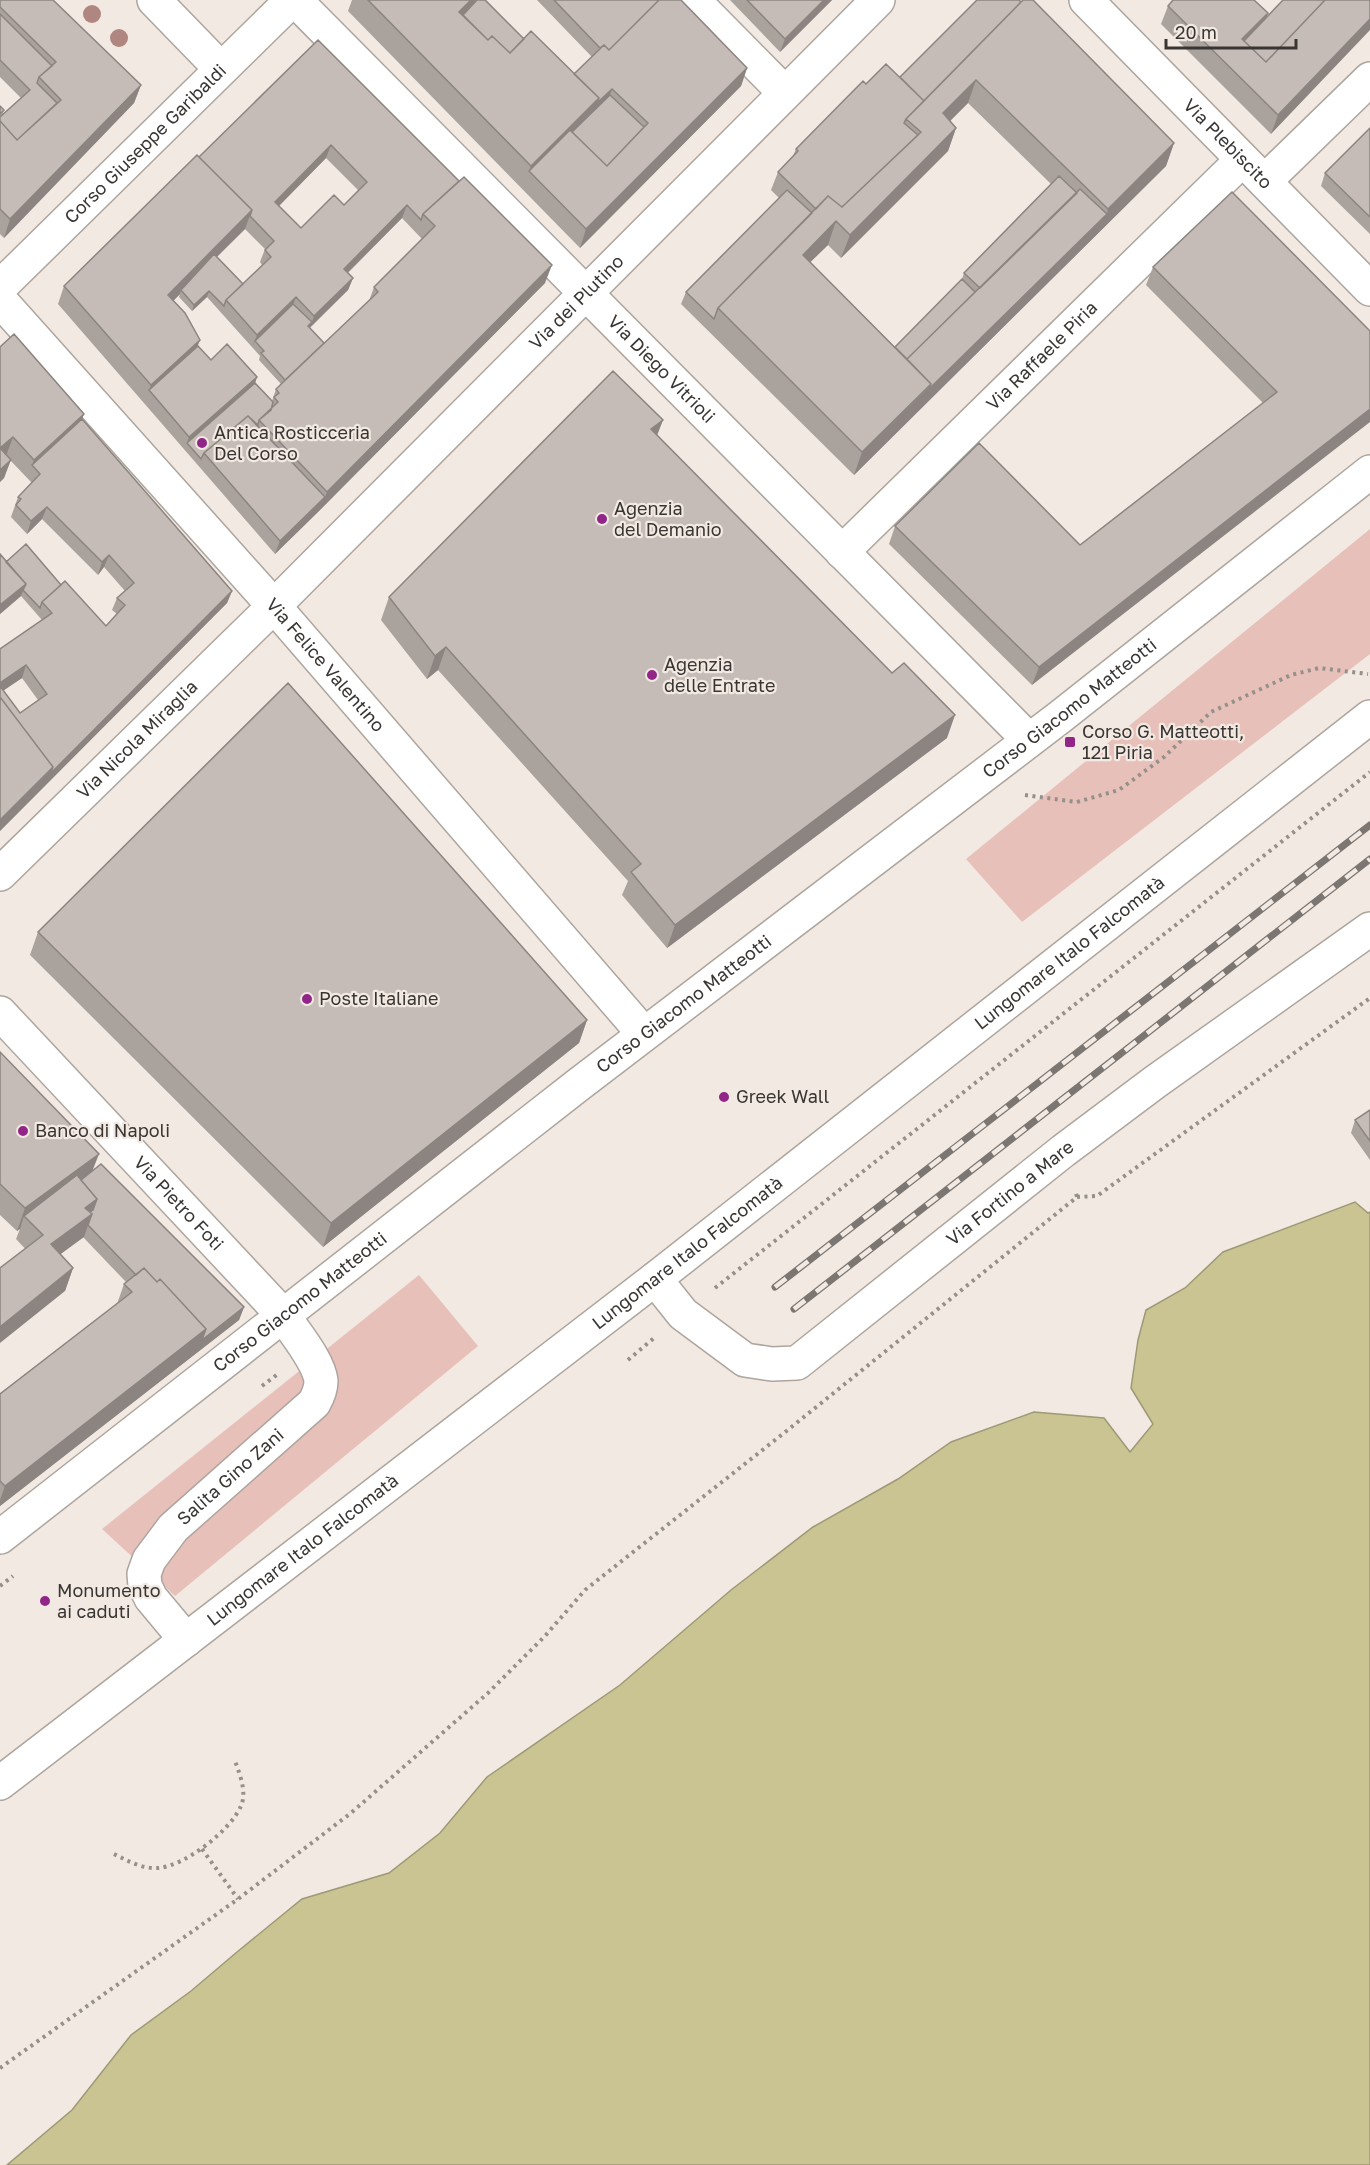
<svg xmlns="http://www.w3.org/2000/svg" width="1370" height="2165" font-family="'Golos Text',sans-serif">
	<rect width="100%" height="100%" fill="#f2e9e2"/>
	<path fill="#e8c0ba" d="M1370,529V654L1022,922L966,859Z
		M419,1275L478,1346L175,1596L102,1529Z"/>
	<path fill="#cac493" stroke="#9e9976" stroke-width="1.5" d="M1355,1202L1368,1213L1370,1212V2165H7L72,2110L131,2035L191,1991L237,1952L302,1899L389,1873L440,1833L487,1777L620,1685L731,1590L813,1527L898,1479L951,1442L1034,1412L1104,1418L1130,1452L1153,1424L1131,1388L1138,1340L1146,1310L1185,1288L1223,1252Z"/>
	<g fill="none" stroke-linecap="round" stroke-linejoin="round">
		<g stroke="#ada59e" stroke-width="36">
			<g id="pedestrian">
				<path d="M154,0L221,69"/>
				<path d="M693,0L785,93"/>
				<path id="s1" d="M0,287L292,0"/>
			</g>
		</g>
		<g stroke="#ada59e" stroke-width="36">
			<g id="minor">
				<path id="s2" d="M295,0L1029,740"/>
				<path id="s3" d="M1086,0L1370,289"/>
				<path d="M1265,181L1370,79"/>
				<path id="s4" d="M0,300L274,606L644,1034"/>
				<path id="s5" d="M842,552L1242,160"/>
				<path id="s6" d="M0,874L274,606L878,0"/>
				<path id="s7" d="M0,1013L283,1315"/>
				<path id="s8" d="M655,1279L683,1314L745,1360L772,1364L797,1363L1063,1151L1155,1082L1370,929"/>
			</g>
		</g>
		<g stroke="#ada59e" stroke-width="36">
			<g id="tertiary">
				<path id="s9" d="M186,1640L151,1598L145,1586L144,1574L149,1560L173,1528L314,1403C318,1396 321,1389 321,1381C319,1361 294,1332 283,1315"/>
			</g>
		</g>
		<g stroke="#ada59e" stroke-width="36">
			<g id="primary">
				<path id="s10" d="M0,1537L578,1085L1060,717L1370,472"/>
				<path id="s11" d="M0,1783L655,1279L1370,717"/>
			</g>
		</g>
		<path stroke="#96908b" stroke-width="4" stroke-dasharray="3 4.5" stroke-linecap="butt" d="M1025,795L1077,802L1119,790L1164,757L1211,712L1291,675L1319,668L1368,674
			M1077,1197L1097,1196L1370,998
			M715,1288L1370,772
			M628,1360L654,1338
			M262,1386L278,1374
			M0,1586L13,1576
			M202,1849L238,1899
			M114,1854C128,1861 142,1869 158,1868C185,1866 230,1831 241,1806C247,1792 240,1775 235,1761
			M0,2068L238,1899L351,1813L488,1693L545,1636L585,1590L784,1433L1077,1197L1075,1190"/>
		<use href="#pedestrian" stroke="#fff" stroke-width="33"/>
		<use href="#minor" stroke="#fff" stroke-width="33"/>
		<use href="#tertiary" stroke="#fff" stroke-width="33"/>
		<use href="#primary" stroke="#fff" stroke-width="33"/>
		<g stroke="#7c7672" stroke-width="7">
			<path id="rail" d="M775,1287L1370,825
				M794,1309L1370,859"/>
		</g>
		<use href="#rail" stroke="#f2e9e2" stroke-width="4.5" stroke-dasharray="14" stroke-linecap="butt"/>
	</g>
	<g fill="#af8780">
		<circle cx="92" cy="14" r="9"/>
		<circle cx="119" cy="38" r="9"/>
	</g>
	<path fill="#aaa29d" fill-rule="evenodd" d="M0,0L141,85L134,103L4,238L0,234V106L4,110L2,116L21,98L0,77Z
		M352,0H486L524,39L574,74L592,57L537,0H681L747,68L741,86L580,248L348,11Z
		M730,0H832L780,52Z
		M977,0L1174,143L1166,166L854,475L681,304L686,292L779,198L771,190L778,172L793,156L796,149L866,84L900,77ZM968,103L1051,184L964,273L962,279L895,347L810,262L828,245L841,258L948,151L956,128L950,121Z
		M1370,0L1271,134L1161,24L1168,6L1268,13L1266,18Z
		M318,40L545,283L320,510L275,554L58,304L64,286L199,157ZM326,158L358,190L344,205L301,228L279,206ZM402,218L422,239L374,287L369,301L324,343L310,328L348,290L353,278L348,273ZM245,229L265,249L260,262L262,265L243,284L217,257ZM180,294L179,297L192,311L207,297L260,356L259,360L281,384L276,389L272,401L255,383L257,377L211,360L198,346L173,301Z
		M1370,128V234L1321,186L1325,173Z
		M1153,267L1370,331L1032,685L889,544L895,526L1080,545L1263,403L1146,285Z
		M0,347L84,414L82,419L232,591L227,603L0,831V649L42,620L21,596L0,614V554L6,562L61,585L106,626L117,614L112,610L117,598L125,591L104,567L98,575L42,519L27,534L11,517L18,497L32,483L10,460L4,478L0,482ZM22,678L38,700L20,713L3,690Z
		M663,420L657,435L947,738L667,948L622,895L628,881L438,670L427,679L381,620L389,597Z
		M38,932L587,1020L579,1043L323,1247L30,955Z
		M0,1052L93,1171L244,1307L239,1320L0,1506V1394L117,1304L124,1284L126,1282L83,1237L60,1254L73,1268L65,1291L16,1239L20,1229L17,1231L0,1215Z
		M1370,1110V1160L1351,1133L1355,1120Z"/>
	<path fill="#8b8480" d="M471,0H486L460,27L459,12Z
		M824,0H832L780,52L785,39Z
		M1268,13L1261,31L1244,49L1242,39Z
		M1370,19V30L1271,134L1278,115Z
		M747,68L741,86L580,248L586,229Z
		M976,80L968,103L935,136L943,113Z
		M141,85L134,103L4,238L10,219Z
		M612,89L605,108L529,171L531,166L599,98Z
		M956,128L948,151L841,258L850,235Z
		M1174,143L1166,166L854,475L862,452L1107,214L1108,209Z
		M331,145L326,158L270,215L275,202Z
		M407,205L402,218L339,281L344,269Z
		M252,210L245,229L182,291L181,290L180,294L161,313L168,295Z
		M836,221L828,245L794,278L803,255Z
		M552,265L545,283L320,510L275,554L280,541L325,497L327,492Z
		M353,278L348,290L305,332L308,326L312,322L314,316Z
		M209,291L207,297L192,311L194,305Z
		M296,297L291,310L255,341L252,347L257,335Z
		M200,340L193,358L149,390L151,385Z
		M257,377L253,389L187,443L189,437Z
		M1370,409V422L1032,685L1039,667Z
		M84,414L77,432L32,465L34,460Z
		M663,420L654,443L651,429Z
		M13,437L6,456L0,448Z
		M11,460L4,478L0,482V470Z
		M47,507L42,519L27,534L31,521Z
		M109,555L104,567L98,575L102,562Z
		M26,584L21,596L0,614V605Z
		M232,591L227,603L0,831V820Z
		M446,647L438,670L427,679L435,656Z
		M26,665L22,678L0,693V683Z
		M955,715L947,738L667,948L675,925Z
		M587,1020L579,1043L323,1247L331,1223Z
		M99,1154L90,1177L24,1216L20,1229L17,1231L25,1208Z
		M97,1199L84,1237L43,1267L51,1244L85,1208Z
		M73,1268L65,1291L0,1343V1327Z
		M244,1307L239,1320L0,1506V1500L5,1486L206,1329Z"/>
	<path fill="#c6bcb7" stroke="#8b8480" stroke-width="1.5" fill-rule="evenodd" d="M0,0H53L141,85L10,219L0,209V121L17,140L61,100L39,77L56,62L0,7Z
		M368,0H471L459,12L488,40L492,36L510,53L531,31L599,98L531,166Z
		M477,0H485L524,39L510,53L492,36L488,40L463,15Z
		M554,0H659L609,50L604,45L600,48Z
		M659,0H681L747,68L586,229L529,171L570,130L607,166L648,123L612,89L597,103L599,98L574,74L604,45L609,50Z
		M747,0H824L785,39Z
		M977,0H1019L1021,2L924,101L900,77Z
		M1023,0H1033L1174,143L1108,209L976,80L943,113L956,128L850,235L836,221L803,255L931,384L862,452L718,308L828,196L842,207L921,132L906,119Z
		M1173,0H1254L1268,13L1242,39L1266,62L1325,0H1370V19L1278,115L1168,6Z
		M1283,0H1325L1266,62L1244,41Z
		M0,14L52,66L39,77L37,83L57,103L17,140L0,121V117L30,90L0,60Z
		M318,40L459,181L423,214L421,220L407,205L344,269L353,278L314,316L296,297L257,335L226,300L271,257L265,250L274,241L250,216L252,210L199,157ZM331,145L367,182L344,205L334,195L301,228L275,202Z
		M886,64L924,101L906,119L904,123L918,135L842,207L828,196L816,209L778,172L798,151L796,149L863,81L866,84Z
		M610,95L644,127L607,166L572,132Z
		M0,106L4,110L0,114Z
		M1370,128V217L1325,173Z
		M197,155L252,210L168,295L185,313L200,340L151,385L64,286Z
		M1059,176L1077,193L980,288L964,273Z
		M464,177L552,265L327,492L259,420L278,402L274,397L279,393L276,389L378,292L374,287L435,226L423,214Z
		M1080,189L1107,214L929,389L931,384L907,359Z
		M787,190L812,213L718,308L714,319L686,292Z
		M1232,192L1370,331V409L1039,667L895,526L979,443L1080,545L1277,392L1153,267Z
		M214,254L243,284L226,300L224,306L209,291L194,305L181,290Z
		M962,279L975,292L907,359L895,347Z
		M293,304L312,322L308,326L324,343L285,380L261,353L264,351L255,341Z
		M14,334L84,414L34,460L13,437L0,448L11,460L0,470V347Z
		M227,344L257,377L189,437L149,390L198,346L211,360Z
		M613,371L663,420L651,429L892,673L904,663L955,715L675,925L631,872L641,864L446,647L435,656L389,597Z
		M255,383L273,402L271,410L259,420L258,425L248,416L204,453L201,459L187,443Z
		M248,416L325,497L280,541L204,453Z
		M82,419L232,591L51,773L53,767L0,697V686L20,713L47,694L26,665L0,683V649L52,613L42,602L65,581L106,626L125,605L117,598L134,583L109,555L102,562L47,507L31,521L16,505L21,499L18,497L40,474L32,465Z
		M26,544L61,585L42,602L40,608L23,590L26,584L6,562Z
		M0,554L26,584L0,605Z
		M288,683L587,1020L331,1223L38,932Z
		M0,697L53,767L0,820Z
		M0,1052L99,1154L25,1208L0,1184Z
		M1370,1110V1141L1355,1120Z
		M101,1164L244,1307L202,1340L206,1329L160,1279L157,1282L144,1268L136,1275L88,1225L92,1214L90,1212L93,1210L97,1199L81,1180Z
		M77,1175L97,1199L85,1208L92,1214L51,1244L73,1268L0,1327V1268L43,1235L24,1216Z
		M144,1268L157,1282L160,1279L206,1329L5,1486L0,1481V1394L132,1292L124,1284Z"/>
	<g fill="#922688" stroke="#f2e9e2" stroke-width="2">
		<circle cx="202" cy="443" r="6"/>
		<circle cx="602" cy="519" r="6"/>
		<circle cx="652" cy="675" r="6"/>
		<rect x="1064" y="736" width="12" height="12" rx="3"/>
		<circle cx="307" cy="999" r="6"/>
		<circle cx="724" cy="1097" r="6"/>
		<circle cx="23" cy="1131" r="6"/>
		<circle cx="45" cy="1601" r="6"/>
	</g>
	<g text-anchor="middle" stroke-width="4.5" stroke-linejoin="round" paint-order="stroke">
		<g font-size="18" fill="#393532" stroke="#f2e9e2">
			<text dy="6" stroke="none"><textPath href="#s1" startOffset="204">Corso Giuseppe Garibaldi</textPath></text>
			<text dy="6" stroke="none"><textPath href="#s3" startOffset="202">Via Plebiscito</textPath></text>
			<text dy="6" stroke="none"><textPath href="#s6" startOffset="812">Via dei Plutino</textPath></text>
			<text dy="6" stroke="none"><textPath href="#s5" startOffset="280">Via Raffaele Piria</textPath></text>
			<text dy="6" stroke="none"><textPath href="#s2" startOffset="520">Via Diego Vitrioli</textPath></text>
			<text dy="6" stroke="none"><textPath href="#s4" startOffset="489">Via Felice Valentino</textPath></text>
			<text dy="6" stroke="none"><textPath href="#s10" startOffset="1353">Corso Giacomo Matteotti</textPath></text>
			<text dy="6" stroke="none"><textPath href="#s6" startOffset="192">Via Nicola Miraglia</textPath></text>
			<text dy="6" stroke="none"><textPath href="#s11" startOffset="1354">Lungomare Italo Falcomatà</textPath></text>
			<text dy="6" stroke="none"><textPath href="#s10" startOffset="867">Corso Giacomo Matteotti</textPath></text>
			<text dy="6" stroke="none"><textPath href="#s8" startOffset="447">Via Fortino a Mare</textPath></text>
			<text dy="6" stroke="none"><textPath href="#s7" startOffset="261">Via Pietro Foti</textPath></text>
			<text dy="6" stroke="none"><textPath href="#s11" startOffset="868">Lungomare Italo Falcomatà</textPath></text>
			<text dy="6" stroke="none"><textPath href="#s10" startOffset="381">Corso Giacomo Matteotti</textPath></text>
			<text dy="6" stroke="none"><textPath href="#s9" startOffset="212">Salita Gino Zani</textPath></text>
			<text dy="6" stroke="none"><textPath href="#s11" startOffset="382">Lungomare Italo Falcomatà</textPath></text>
		</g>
		<g font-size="18" fill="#393532" stroke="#f2e9e2" text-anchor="start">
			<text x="214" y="439">Antica Rosticceria<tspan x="214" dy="21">Del Corso</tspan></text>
			<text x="614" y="515">Agenzia<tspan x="614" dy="21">del Demanio</tspan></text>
			<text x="664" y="671">Agenzia<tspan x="664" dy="21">delle Entrate</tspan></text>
			<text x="1082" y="738">Corso G. Matteotti,<tspan x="1082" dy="21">121 Piria</tspan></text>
			<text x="319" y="1005">Poste Italiane</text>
			<text x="736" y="1103">Greek Wall</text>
			<text x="35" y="1137">Banco di Napoli</text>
			<text x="57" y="1597">Monumento<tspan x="57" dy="21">ai caduti</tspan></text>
		</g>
	</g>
	<path d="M1166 39v9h130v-9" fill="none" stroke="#393532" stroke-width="3"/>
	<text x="1175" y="39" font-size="18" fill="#393532" stroke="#f2e9e2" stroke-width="4.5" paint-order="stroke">20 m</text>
</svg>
